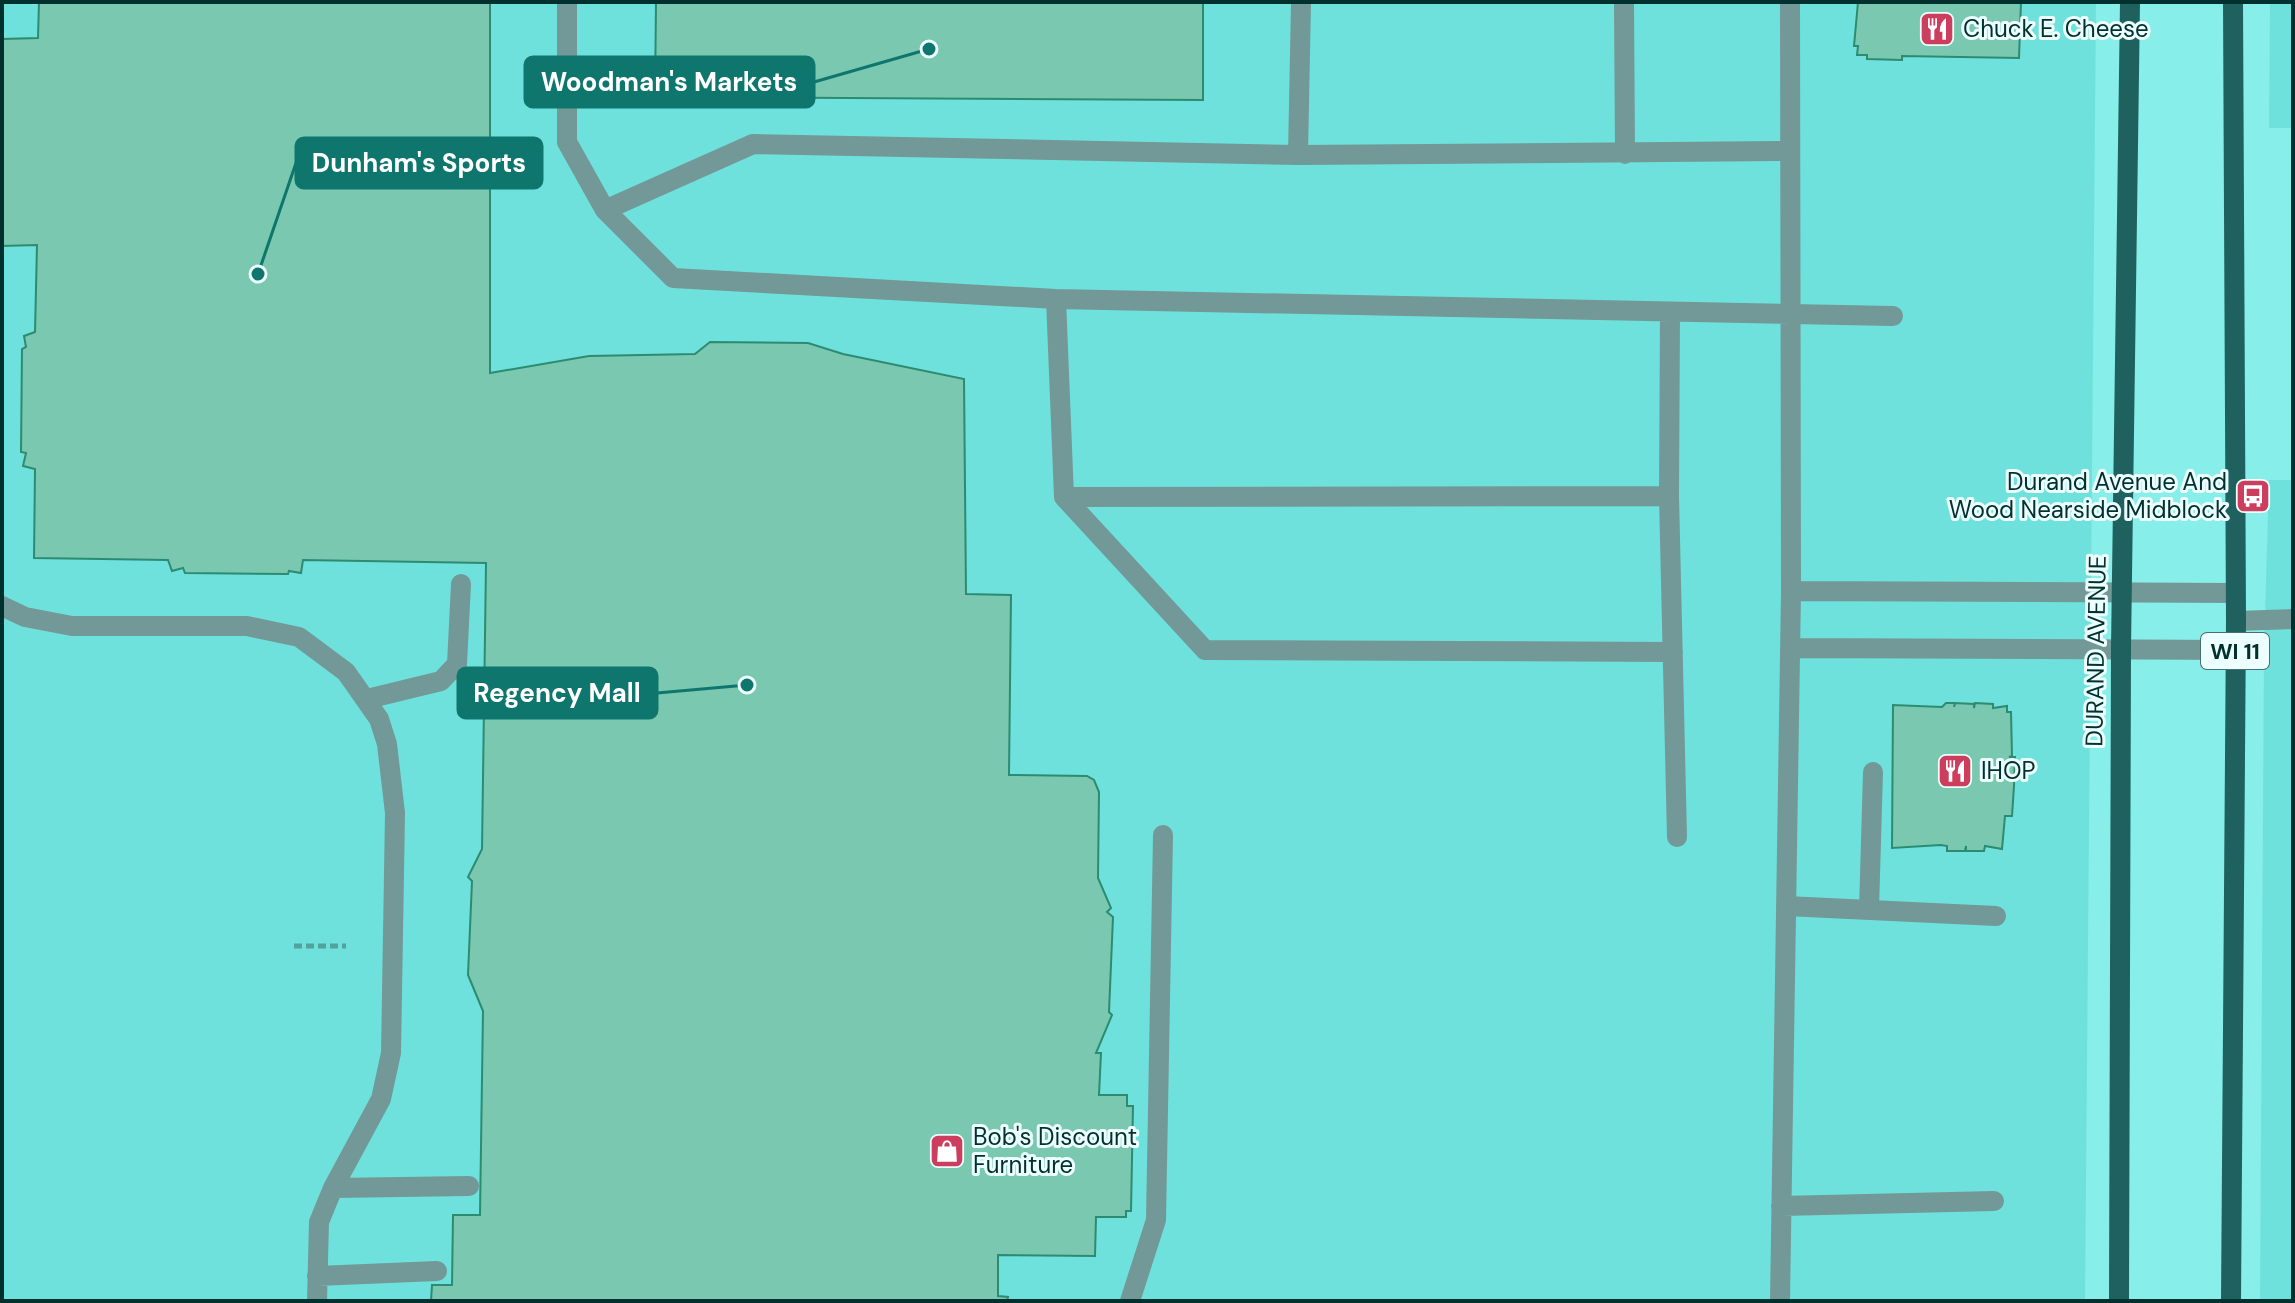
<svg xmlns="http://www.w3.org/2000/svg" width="2295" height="1303" font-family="'DM Sans',sans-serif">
	<rect width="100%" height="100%" fill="#88eee9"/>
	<path fill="#6fe1dc" d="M2,2H2096L2085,1301H2Z
		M2270,2H2293V128H2269Z
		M2269,480H2293V1301H2260L2264,648Z"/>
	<path fill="#79c8af" stroke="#2d8b72" stroke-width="2" d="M39,2H490V373L589,356L695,354L710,342L808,343L843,354L964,379L966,594L1011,595L1009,775L1087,776L1094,780L1099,792L1098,878L1111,908L1107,912L1113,917L1109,1012L1112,1015L1096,1053H1101L1099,1095H1127V1106H1133L1131,1211H1126V1217H1096L1095,1256L998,1255V1296L1008,1297L1007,1301H431L432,1285H452L453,1215H480L483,1011L468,975L472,881L468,877L482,849L486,563L303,560L301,573L289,571L288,574L185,573L183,568L172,571L168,560L34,558L35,469L23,466L26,453L21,452L22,349L26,347L24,336L35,332L37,245L2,246V39L38,38Z
		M656,2H1203V100L655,97Z
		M1858,2H2021L2019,58L1902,56V60L1867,59V55H1857L1858,46H1854Z
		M1946,703H1955L1954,707L1955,703L1974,704V708L1975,703L1993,704V708L2007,706V712H2011L2012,756L2009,757H2015L2014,786L2012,816H2005L2002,849L1985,846L1984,851H1966V846L1965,851H1947V846L1941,845L1892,848L1893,705L1942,707Z"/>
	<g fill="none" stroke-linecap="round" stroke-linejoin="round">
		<path stroke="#52a29f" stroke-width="5" stroke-dasharray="8 4" stroke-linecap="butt" d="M294,946H346"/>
		<path stroke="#729997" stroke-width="20" d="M567,2V142L605,210L753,144L1298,155
			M1301,2L1298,155L1789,151
			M1624,2L1625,154
			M605,210L673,278L1056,299L1893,316
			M1056,299L1064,497L1205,650L1673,652
			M1670,314L1669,496L1677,837
			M1064,497L1669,496
			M1791,591L2235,593
			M2,606L25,617L72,626H247L299,637L346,672L379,719L387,744L395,813L391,1053L381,1099L333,1188L319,1222L317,1301
			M2236,621L2293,619
			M1791,648L2235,650
			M367,699L441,681L457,664L461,584
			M1786,906L1996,916
			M1869,910L1873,772
			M333,1188L469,1186
			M1781,1206L1994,1201
			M317,1276L437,1271
			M1130,1301L1156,1220L1163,835
			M1780,1301L1791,591L1790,2"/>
		<path stroke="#1f615e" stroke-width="20" d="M2119,1301L2121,648L2130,2
			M2231,1301L2236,621L2233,2"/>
	</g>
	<defs>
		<g id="restaurant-square" transform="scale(1.8)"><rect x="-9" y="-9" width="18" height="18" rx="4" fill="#cd3e5e" stroke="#ecfefd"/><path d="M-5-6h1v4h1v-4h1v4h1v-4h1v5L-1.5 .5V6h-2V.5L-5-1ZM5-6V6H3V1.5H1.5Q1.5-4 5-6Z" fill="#fff"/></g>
		<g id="bus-square" transform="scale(1.8)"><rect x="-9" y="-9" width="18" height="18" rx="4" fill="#cd3e5e" stroke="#ecfefd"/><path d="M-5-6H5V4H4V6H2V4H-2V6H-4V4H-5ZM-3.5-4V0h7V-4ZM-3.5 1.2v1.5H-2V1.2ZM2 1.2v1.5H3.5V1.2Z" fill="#fff"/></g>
		<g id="shop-square" transform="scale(1.8)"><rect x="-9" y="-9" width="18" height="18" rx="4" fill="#cd3e5e" stroke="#ecfefd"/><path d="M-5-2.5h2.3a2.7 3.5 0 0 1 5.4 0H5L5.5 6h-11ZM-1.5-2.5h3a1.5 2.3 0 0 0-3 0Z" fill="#fff"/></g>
	</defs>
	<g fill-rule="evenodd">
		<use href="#restaurant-square" x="1937" y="29"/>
		<use href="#bus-square" x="2253" y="496"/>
		<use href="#restaurant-square" x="1955" y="771"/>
		<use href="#shop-square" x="947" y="1151"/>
	</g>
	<g text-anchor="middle" stroke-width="6" stroke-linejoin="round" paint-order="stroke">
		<rect fill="#ecfefd" stroke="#486e6d" stroke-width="2" x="2201" y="633" width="68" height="36" rx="6"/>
		<g font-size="22" font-weight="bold" fill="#01312f">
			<text x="2235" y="659">WI 11</text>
		</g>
		<g font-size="24" fill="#01312f" stroke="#ecfefd" text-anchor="start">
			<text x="1963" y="37">Chuck E. Cheese</text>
			<text x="2227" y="490" text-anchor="end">Durand Avenue And<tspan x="2227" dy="28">Wood Nearside Midblock</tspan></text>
			<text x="1981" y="779">IHOP</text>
			<text x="973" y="1145">Bob's Discount<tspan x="973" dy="28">Furniture</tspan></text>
		</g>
		<g font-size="24" fill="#01312f" stroke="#ecfefd">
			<text transform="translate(2096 651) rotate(-89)" y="8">DURAND AVENUE</text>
		</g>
	</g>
	<path fill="none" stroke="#0f766e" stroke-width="3" d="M929 49L814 82M258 274L296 163M747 685L657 693"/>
	<g fill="#0f766e" stroke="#ecfefd" stroke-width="3">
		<circle cx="929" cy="49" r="8"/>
		<circle cx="258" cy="274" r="8"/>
		<circle cx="747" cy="685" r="8"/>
	</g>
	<g fill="#0f766e" stroke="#0f766e" stroke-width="3">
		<rect x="525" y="57" width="289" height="50" rx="8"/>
		<rect x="296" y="138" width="246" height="50" rx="8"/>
		<rect x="458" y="668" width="199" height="50" rx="8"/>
	</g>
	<g font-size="26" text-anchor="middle" font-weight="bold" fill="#fff">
		<text x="669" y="91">Woodman's Markets</text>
		<text x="419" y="172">Dunham's Sports</text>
		<text x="557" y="702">Regency Mall</text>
	</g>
	<rect width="2295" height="1303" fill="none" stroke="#01312f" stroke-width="8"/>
</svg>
